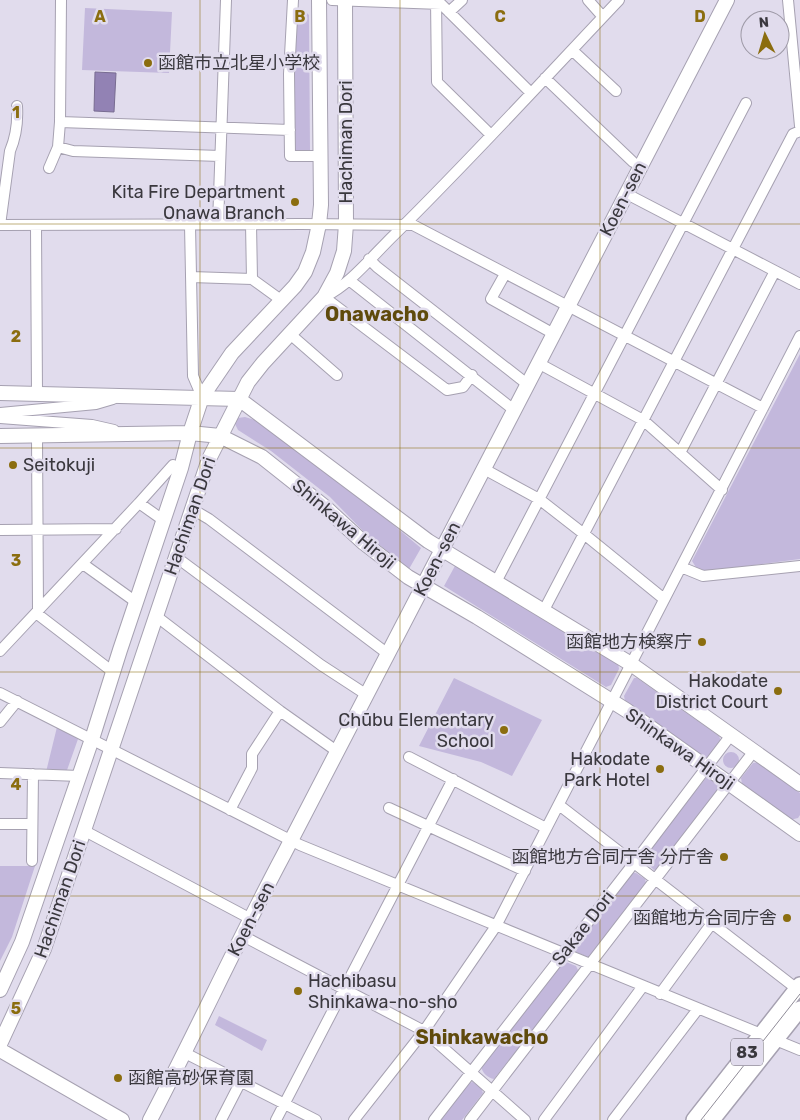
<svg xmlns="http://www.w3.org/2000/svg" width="800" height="1120" font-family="Rubik,'Noto Sans JP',sans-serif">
	<rect width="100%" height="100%" fill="#e1dced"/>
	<path fill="#c3b8dc" d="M85,8L172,12L169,73L82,70Z
		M297,9H303L309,15L310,151H296L294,149L293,72Z
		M800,354V559L707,571L697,569L692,561Z
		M245,417L255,420L342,482L421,548L409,569L366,534L330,497L271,451L238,430L234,422L238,418Z
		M456,564L618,663L619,669L611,685L606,687L444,586Z
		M454,678L542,720L512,776L481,762L419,746Z
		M634,678H637L719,736L721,741L709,757H703L625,701L624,696Z
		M57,727L78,739L66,773L46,772Z
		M723 760a8 8 0 1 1 16 0a8 8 0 1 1-16 0Z
		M760,762L800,793V815L798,818L790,820L742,784L741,778L753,763Z
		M710,777L719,784V789L658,869L654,870L644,860V856L706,778Z
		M0,866H35L12,937L0,961Z
		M632,873H636L645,879L646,883L591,956L588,957L576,952L575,948Z
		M566,962L576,966L578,970L576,975L494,1079C488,1078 482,1073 481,1066L563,963Z
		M219,1016L267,1040L262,1051L215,1025Z
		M473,1082L481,1088L483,1093L462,1120H439L468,1083Z"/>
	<path fill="#9282b4" stroke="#786c91" d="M95,72L116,73L114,112L94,111Z"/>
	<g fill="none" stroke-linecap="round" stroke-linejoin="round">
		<g stroke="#a6a1b1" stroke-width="12">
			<path id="street" d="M293,0L289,74L290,156H320
				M332,0L441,4L531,93
				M436,0L437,82L491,135
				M588,0L603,17
				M788,0L800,126
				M449,12L462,0
				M572,50L616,91
				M545,78L633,162
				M60,122L290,130
				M58,147L73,151L220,156
				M49,168L58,147L60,122L61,0
				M625,193L800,284
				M218,224L226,0
				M251,224L252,279
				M0,225L301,224L413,225L763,408
				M0,225L10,151C16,137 18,122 17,106
				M190,225L193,376L202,397
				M36,226L37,393
				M369,259L377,267L527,384
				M505,274L491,299L554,334
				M191,277L252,279L281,300
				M349,280L514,410
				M290,334L337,375
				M538,363L643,420L722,490
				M472,375L463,387L447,390L324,297C350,285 375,253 395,234C472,158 545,78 619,0
				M0,413L96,404L113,399
				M0,418L92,425L114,430
				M37,436L38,610
				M680,453L775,271
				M484,469L539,499L584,534L664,599
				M139,503L173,465
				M192,509L209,519L388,654
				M0,530L116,529
				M176,557L321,665L367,695
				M83,564L136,602
				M681,567L703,576L800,566
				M496,582L746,103
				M544,610L793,134L800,131
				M36,613L113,672
				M156,616L280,711L338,752
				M0,651L139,503L163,520
				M0,693L300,845L800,1050
				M0,722L17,701
				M409,757L546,828
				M0,773L79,776
				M559,805L797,989
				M389,808L525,871
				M230,810L252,768V754L280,711
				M0,824H32
				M83,830L251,919
				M32,861L33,774
				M243,936L424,1031L525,1120
				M660,994L712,923
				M185,1053L316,1120
				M221,1120L241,1081
				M276,1120L453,779
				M354,1120L424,1031L496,926L800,336
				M434,1120L634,863L731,735
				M470,1120L754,751
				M544,1120L643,986
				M613,1120L698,1009"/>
		</g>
		<g stroke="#a6a1b1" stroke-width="16">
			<path id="secondary" d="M0,393L239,399L428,541L631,664L800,784
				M0,436L190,433L220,436L262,457L325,507L364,543L408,577L477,617L626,710L800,834
				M0,990L22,942L92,739L120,650L181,468L190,433L202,397L232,353L295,286L305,272L313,252L319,224L321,205L319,0
				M0,1044L44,949L209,459L248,382L263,363L324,297L337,273L344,251L346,224L345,0
				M0,1050L122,1120
				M150,1120C196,1032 237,942 284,854C433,570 578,284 727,0"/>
		</g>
		<g stroke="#a6a1b1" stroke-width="18">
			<path id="primary" d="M694,1120L800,985
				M712,1120L800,1009"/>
		</g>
		<use href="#street" stroke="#fff" stroke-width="10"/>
		<use href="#secondary" stroke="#fff" stroke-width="14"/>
		<use href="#primary" stroke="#fff" stroke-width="15"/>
		<path stroke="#8f8b97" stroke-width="1" d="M701,1120L800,994"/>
	</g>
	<path fill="none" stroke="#8b6d0f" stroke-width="1" stroke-opacity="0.55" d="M200,0V1120M400,0V1120M600,0V1120M0,224H800M0,448H800M0,672H800M0,896H800"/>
	<g fill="#8b6d0f" stroke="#e1dced" stroke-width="2">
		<circle cx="148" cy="63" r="5"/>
		<circle cx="295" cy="202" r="5"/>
		<circle cx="13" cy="465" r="5"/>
		<circle cx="702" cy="642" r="5"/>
		<circle cx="778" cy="691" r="5"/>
		<circle cx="504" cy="730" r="5"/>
		<circle cx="660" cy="769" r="5"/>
		<circle cx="724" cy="857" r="5"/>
		<circle cx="787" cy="918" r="5"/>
		<circle cx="298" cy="991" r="5"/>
		<circle cx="118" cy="1078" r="5"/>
	</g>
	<g text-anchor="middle" stroke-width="5" stroke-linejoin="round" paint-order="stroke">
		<rect fill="#e1dced" stroke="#6c6972" stroke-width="1" x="731" y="1038.5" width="32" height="27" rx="4"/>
		<g font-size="16" font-weight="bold" fill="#3a383e">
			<text x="747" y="1058">83</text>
		</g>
		<g font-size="18" fill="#3a383e" stroke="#e1dced" text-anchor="end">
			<text x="158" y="69" text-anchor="start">函館市立北星小学校</text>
			<text x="285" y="198">Kita Fire Department<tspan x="285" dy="21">Onawa Branch</tspan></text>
			<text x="23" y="471" text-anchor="start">Seitokuji</text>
			<text x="692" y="648">函館地方検察庁</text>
			<text x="768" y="687">Hakodate<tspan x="768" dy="21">District Court</tspan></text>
			<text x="494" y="726">Chūbu Elementary<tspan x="494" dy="21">School</tspan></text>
			<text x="650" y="765">Hakodate<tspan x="650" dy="21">Park Hotel</tspan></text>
			<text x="714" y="863">函館地方合同庁舎 分庁舎</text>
			<text x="777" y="924">函館地方合同庁舎</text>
			<text x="308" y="987" text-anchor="start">Hachibasu<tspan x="308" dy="21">Shinkawa-no-sho</tspan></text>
			<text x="128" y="1084" text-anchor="start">函館高砂保育園</text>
		</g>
		<g font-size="18" fill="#3a383e" stroke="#e1dced">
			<text transform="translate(346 142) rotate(-90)" y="6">Hachiman Dori</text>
			<text transform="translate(623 199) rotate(-63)" y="6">Koen-sen</text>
			<text transform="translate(190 516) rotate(-71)" y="6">Hachiman Dori</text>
			<text transform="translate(344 524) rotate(40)" y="6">Shinkawa Hiroji</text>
			<text transform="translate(437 559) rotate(-63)" y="6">Koen-sen</text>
			<text transform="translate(680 749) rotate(35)" y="6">Shinkawa Hiroji</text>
			<text transform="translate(60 899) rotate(-71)" y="6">Hachiman Dori</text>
			<text transform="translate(251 919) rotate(-63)" y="6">Koen-sen</text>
			<text transform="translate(583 928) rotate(-52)" y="6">Sakae Dori</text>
		</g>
		<g font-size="20" font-weight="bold" fill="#5f4a0c" stroke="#e1dced">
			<text x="377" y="321">Onawacho</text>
			<text x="482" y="1044">Shinkawacho</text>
		</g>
	</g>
	<g font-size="16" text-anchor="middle" font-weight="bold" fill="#8b6d0f" stroke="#e1dced" stroke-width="5" stroke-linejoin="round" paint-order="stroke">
		<text x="100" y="22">A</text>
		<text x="300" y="22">B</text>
		<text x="500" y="22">C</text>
		<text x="700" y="22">D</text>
		<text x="16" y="118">1</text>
		<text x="16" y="342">2</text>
		<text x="16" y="566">3</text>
		<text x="16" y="790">4</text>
		<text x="16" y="1014">5</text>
	</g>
	<g transform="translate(765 35) rotate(355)"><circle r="24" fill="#e1dced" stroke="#9e9aa7"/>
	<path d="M0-4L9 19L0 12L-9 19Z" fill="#8b6d0f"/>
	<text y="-8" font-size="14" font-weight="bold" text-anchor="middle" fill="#3a383e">N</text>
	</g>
</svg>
